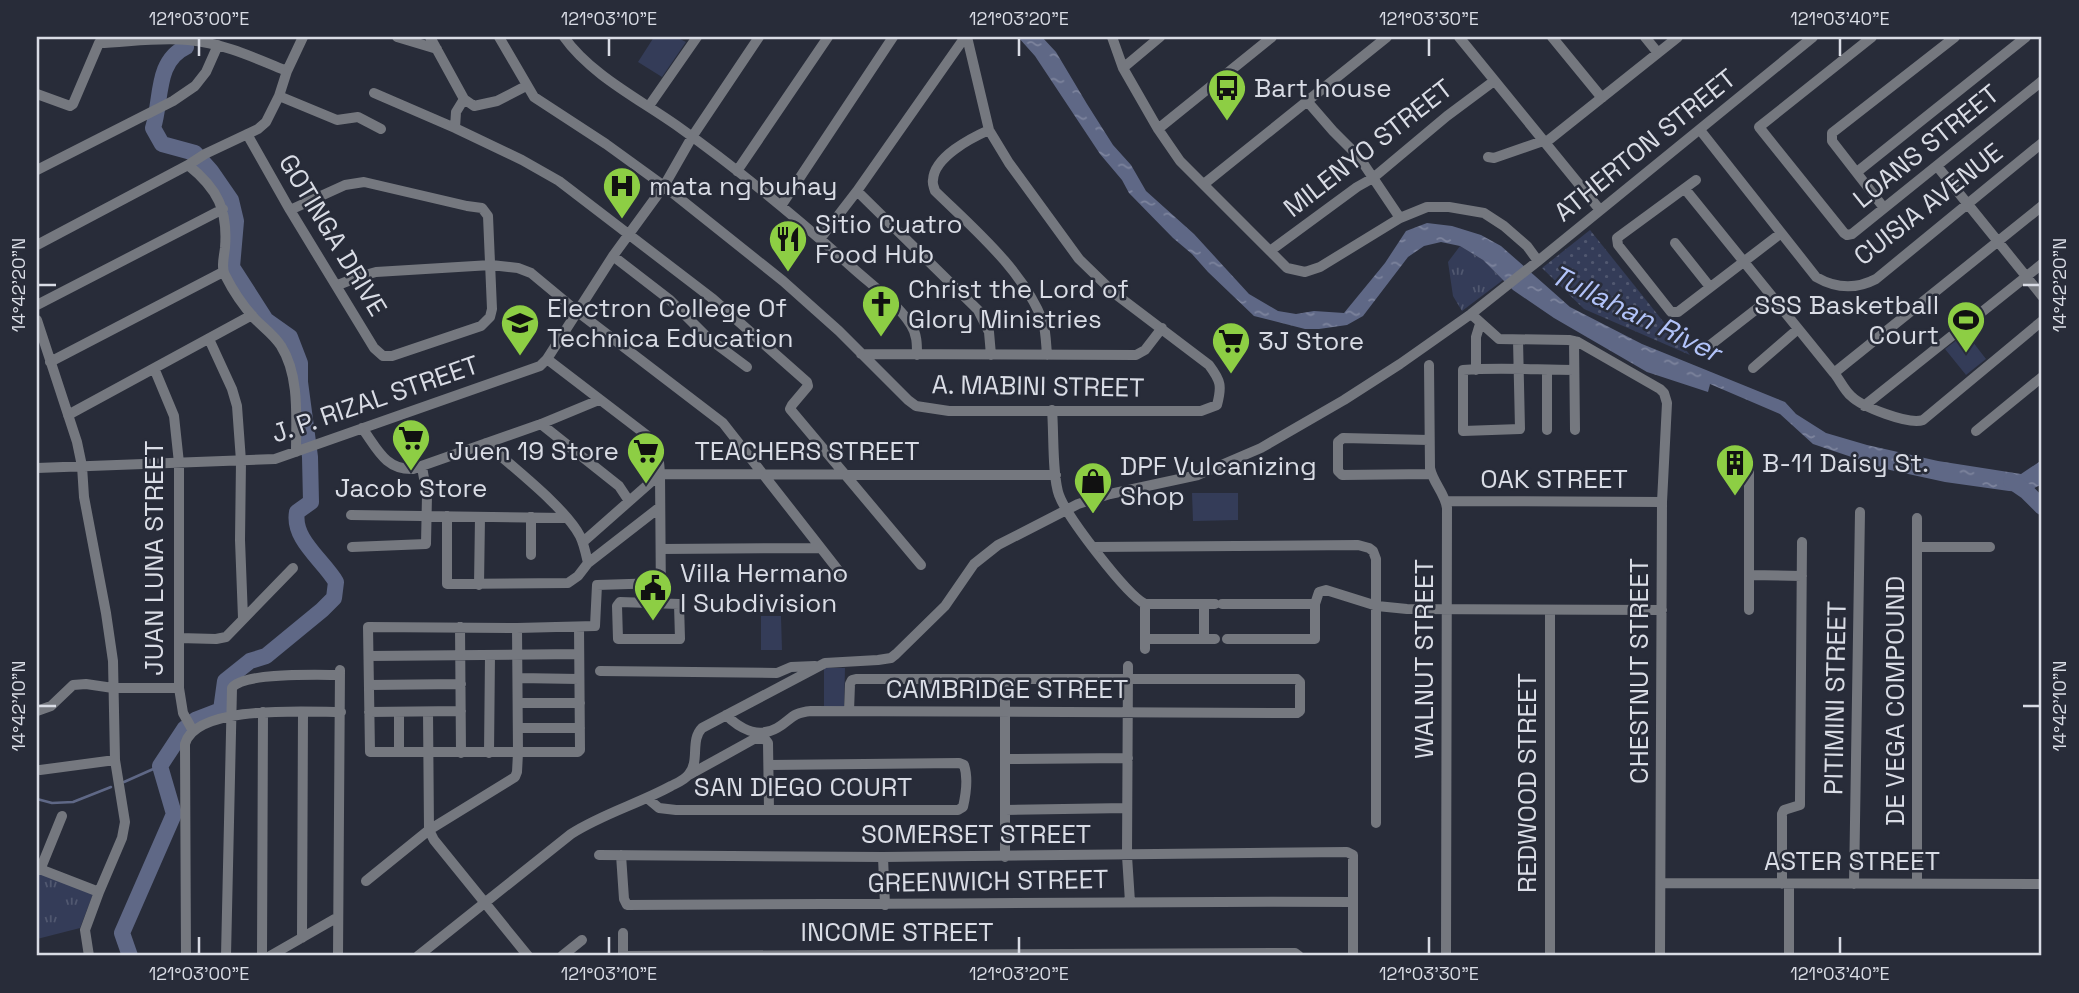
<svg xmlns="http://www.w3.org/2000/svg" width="2079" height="993" font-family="'Space Grotesk',sans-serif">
	<defs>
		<pattern id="grass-dots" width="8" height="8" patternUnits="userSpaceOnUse" patternTransform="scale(1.75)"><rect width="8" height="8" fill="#343c58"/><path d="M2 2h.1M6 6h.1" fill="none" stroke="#515870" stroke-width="1.8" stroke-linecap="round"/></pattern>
		<pattern id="park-tufts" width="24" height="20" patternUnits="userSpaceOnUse" patternTransform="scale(1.75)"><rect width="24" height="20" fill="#343c58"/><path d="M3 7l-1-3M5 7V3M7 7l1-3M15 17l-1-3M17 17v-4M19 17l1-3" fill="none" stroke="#515870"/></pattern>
		<pattern id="water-ripples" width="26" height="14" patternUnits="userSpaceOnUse" patternTransform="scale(1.75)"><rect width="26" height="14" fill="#5f6886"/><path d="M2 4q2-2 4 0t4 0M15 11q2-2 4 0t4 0" fill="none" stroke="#7d849d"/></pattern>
	</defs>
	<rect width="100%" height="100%" fill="#282c39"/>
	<path fill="url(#grass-dots)" d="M1590,230L1690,355L1584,309L1542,268Z"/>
	<path fill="url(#park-tufts)" d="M1460,246L1483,260L1503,280L1462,311L1453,296L1448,262Z
		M37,872L93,894L80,928L37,939Z"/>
	<path fill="#343c58" d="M654,37H676L686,42L662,77L638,62Z
		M1966,333L1986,359L1966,375L1945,349Z
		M1192,493H1238V520L1193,521Z
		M761,616H781L782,650H761Z
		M824,668H845L844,708H824Z"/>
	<path fill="url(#water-ripples)" d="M1018,37H1042L1056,52L1087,104L1113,145L1131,165L1146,191L1194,234L1249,294L1278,311L1296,314L1314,311L1344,313L1385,263L1406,231L1427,223L1452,226L1481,235L1501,246L1570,307L1642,344L1785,402L1796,414L1826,433L1867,445L1938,461L2021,474L2042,460V484L2027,492L2009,491L1945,482L1890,470L1813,444L1780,414L1710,384L1708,392L1647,372L1554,318L1513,290L1483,260L1460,246L1441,242L1424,246L1408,257L1363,316L1347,325L1319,329H1305L1254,316L1208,272L1192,254L1173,238L1129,193L1122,180L1100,154L1035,56Z"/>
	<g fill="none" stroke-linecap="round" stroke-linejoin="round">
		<path stroke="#5f6886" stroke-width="2.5" d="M124,782L160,766
			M37,799L52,803L73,802L111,787"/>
		<path stroke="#5f6886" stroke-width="16" d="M182,37L186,47C155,61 162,101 153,128L162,144L195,153L211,171L231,200L236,221L232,267L266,320L290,337L300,363V382L310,457L311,502L297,512C292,539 323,560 336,582L334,598L322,610L266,656L250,661L225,681L221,710L195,720
			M2011,481L2027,492L2042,507
			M130,956L122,933L174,814L160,766L185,728"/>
		<path stroke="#75787f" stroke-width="10" d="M397,37L437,49
			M430,37L464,99L474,106L497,101L526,86
			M499,37L534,97L606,144L664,186L783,281L839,331L908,400L916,406L949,411H1201L1217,405C1222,386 1221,381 1209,365L1114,293L1079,259L1009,163L989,130L967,37
			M564,37C590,74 639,99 676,125C738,169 797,218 854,269C873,286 897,303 911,325C917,334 917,344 917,355
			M1112,37L1123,68L1158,129L1180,161L1287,268L1305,272L1320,267L1400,218L1427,207H1449L1484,213L1504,226L1527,246L1538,261
			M1459,37L1600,210
			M1552,37L1602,98
			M1645,37L1658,53
			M1872,37L1759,127L1844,233L1847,235L1852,234L2042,81
			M1123,68L1160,37
			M374,93L455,128L522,160L559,181L713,299L807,382L808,386L792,405L790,409L921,565
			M37,94L70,106L73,104L99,43C128,42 159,37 188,40C223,43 255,58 287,71
			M279,96L337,120L358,117L381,129
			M1307,101L1333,131L1359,157L1400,218
			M649,106L697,37
			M455,128L456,112L464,99
			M1158,129L1272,37
			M989,130C971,138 934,157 933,180C932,184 934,187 935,191C973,228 1024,271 1043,322C1046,332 1046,344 1047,355
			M1700,130L1816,277C1835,288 1855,290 1876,279L2042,143
			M247,134L290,210L374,348L383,356H392L481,326L490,317L492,309L488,216L482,208L467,206L364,182L345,185L290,210
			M1545,143L1678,37
			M1488,157L1494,158L1543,141
			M188,165C218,189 228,210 225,248C224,256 221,268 225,275C232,289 244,307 255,319C264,328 275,336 281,346C300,376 296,419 296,452
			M1937,166L2042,296
			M37,170L173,101L195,86L206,72L218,45
			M737,171L828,37
			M1857,172L2026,37
			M1696,180L1617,238L1618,245L1671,312H1678L1780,234
			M1204,184L1387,37
			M1685,189L1834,373C1840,380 1844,390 1851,396C1862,407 1909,425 1923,420L2042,321
			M857,191L978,310L989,332L991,355
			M781,206L893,37
			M1884,208L1832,141V133L1955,37
			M820,239L857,191L965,37
			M1675,243L1710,287
			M37,245L188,165L205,154L258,129L266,122L279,96L287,71L303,37
			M1270,251L1357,187L1373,178L1447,116L1494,81
			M613,256L670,300L708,338L747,367
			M338,285L358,277L376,272L491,265L518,268L531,273L578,312L723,423L842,575
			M37,305L223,209
			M1471,314L1499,339L1569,340L1578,342L1660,389L1664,393L1667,403L1662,502L1660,956
			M37,320L77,442L82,466L84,497L106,613L113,661L115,760L125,822L122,838L99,892L85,930L89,956
			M209,339L232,389L237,406L241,461L240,540L243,618
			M1518,340L1520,429L1463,431V370C1499,367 1538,370 1574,370
			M1574,341L1575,430
			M1709,346L1772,297
			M861,354L1136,355L1145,350L1162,328
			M547,359L649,437C659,449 659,460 660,474L661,603
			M50,362L223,272
			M1429,365L1430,468C1433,483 1445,493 1447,508L1446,956
			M154,368L174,416L179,463V688L183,713L193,731
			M1753,368L1798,329
			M1476,370V337L1480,324
			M1547,370V430
			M1834,373L2042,206
			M1864,406L2042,264
			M1052,410C1054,432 1052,476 1059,495C1067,517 1126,594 1145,604
			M68,415L252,315
			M541,424L619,486L629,501
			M362,428C377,448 385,470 413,469L541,424L599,400
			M1976,431L2042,377
			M1429,440L1343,438L1338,442V471L1342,475L1431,474
			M486,443C512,467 565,507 580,536C584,544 586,554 588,563
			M37,468L275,459L540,366L547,359L613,256L664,186L692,137L759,37
			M1446,501L1662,502
			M351,515L566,518
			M447,516V584L568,583L578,576L588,563L660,507
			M531,517V555
			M1917,518V884
			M583,542L660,474L1056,475
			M352,547L426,544L427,495L422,467
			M1093,547L1358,545L1369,548L1373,551L1376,559V823
			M1917,547H1990
			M661,549L820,548
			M1749,575L1802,576
			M479,585L480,517
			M620,602L679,604L680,639H618L617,606Z
			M1145,604H1215
			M1222,604H1315
			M1550,610V956
			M1749,610V471
			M460,627L461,753
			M579,627L580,750L578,752H370L368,627L517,628L595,626L597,585L661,583
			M179,638L216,639L226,637L293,568
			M1145,639H1215
			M1204,639V604
			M1227,639H1315V604L1319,592L1326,590L1377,606L1407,609L1662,610
			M1145,649V604
			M369,656L579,654
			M1128,666L1127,856L1130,902
			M600,671L777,673L791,667L815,666
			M518,678L579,679
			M1005,680V857
			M369,685L461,684
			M518,703H580
			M37,711L51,706L73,685L86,684L113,688H179
			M369,712L461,711
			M399,712V752
			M428,712L429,830L434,840L528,956
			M726,715C739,728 758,739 777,728C792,719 791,713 811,711L1297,713L1300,711V682L1297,679H856L852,680L850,684L849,711
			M518,728H580
			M489,753L490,655
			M1005,759L1128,758
			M40,770L115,760
			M689,775L754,739H765L768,743L769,810
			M647,798L659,808L676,810H958L963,807C966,794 968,777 964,765L959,763L769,765
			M1005,810L1127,808
			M599,855L883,857L1347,852L1353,855V956
			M621,855L624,899L627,905C869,905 1111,901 1353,902
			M883,857L885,905
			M37,868L99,892
			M40,870L62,816
			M366,881L429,830L515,777L517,772L518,753L517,628
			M1661,883L2042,884
			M1782,884V814L1784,810L1800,805V801L1802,542
			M1854,884L1860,512
			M623,933V956L1295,953L1299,956
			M302,938L303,712
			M186,956L185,744C196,704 308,712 341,712
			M226,956L232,688C243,672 318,675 340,675
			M262,956L263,712
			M270,956L338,917
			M338,956L340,670
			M418,956L571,834C602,814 638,804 671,786C677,783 685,780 689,774C700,761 690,740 702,728L825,663L878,660L891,658L896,654L945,606L974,564L998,545L1078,504L1110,494L1198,475L1261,448L1344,400L1400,364L1471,314L1538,261L1813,37
			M562,956L582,940
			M1789,956V884"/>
	</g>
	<path fill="none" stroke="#d9dce5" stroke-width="2.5" d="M199,38V56M609,38V56M1019,38V56M1429,38V56M1840,38V56M38,285H56M2023,285H2040M38,706H56M2023,706H2040M199,937V954M609,937V954M1019,937V954M1429,937V954M1840,937V954"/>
	<defs>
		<g id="bus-pin" transform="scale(2.0125)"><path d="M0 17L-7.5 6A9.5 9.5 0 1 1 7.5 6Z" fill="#8dce44" stroke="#282c39"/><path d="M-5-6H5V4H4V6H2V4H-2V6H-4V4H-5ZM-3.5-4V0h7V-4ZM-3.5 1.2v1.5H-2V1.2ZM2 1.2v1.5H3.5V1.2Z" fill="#111"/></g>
		<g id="hospital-pin" transform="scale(2.0125)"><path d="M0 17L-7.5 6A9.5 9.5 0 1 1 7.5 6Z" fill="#8dce44" stroke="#282c39"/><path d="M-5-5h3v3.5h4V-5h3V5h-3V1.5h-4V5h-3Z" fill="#111"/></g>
		<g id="restaurant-pin" transform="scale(2.0125)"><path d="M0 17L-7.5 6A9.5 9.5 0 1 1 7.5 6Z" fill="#8dce44" stroke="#282c39"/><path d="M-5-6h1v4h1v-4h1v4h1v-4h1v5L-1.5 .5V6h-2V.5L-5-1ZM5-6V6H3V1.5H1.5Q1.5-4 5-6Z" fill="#111"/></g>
		<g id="church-pin" transform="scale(2.0125)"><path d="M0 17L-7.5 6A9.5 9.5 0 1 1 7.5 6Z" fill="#8dce44" stroke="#282c39"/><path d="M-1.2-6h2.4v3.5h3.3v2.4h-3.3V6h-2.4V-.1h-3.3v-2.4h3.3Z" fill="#111"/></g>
		<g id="stadium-pin" transform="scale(2.0125)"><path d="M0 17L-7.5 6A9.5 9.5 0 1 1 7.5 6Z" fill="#8dce44" stroke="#282c39"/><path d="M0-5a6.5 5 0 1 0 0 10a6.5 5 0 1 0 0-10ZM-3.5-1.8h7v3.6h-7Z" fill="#111"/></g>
		<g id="university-pin" transform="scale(2.0125)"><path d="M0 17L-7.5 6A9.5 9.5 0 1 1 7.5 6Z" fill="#8dce44" stroke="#282c39"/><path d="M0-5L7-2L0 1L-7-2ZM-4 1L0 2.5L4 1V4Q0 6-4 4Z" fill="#111"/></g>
		<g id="supermarket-pin" transform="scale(2.0125)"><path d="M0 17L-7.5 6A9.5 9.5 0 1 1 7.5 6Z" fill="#8dce44" stroke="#282c39"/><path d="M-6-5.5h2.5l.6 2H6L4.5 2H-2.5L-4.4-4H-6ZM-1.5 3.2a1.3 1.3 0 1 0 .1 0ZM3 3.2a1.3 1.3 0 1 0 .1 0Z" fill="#111"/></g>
		<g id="building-pin" transform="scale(2.0125)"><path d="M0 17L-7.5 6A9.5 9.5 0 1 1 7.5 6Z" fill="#8dce44" stroke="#282c39"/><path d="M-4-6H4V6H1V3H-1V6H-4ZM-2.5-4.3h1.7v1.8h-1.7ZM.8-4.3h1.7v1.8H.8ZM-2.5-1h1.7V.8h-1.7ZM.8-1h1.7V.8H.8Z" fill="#111"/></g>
		<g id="shop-pin" transform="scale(2.0125)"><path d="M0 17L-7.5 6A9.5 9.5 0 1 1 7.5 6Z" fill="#8dce44" stroke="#282c39"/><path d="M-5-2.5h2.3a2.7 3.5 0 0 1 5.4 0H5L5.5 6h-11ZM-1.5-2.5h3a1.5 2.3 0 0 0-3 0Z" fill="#111"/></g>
		<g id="civic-pin" transform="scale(2.0125)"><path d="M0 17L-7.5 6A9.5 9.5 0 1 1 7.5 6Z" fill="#8dce44" stroke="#282c39"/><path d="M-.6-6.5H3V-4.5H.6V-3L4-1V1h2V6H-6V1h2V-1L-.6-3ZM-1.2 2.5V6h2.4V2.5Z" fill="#111"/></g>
	</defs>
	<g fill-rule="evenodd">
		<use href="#bus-pin" x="1227" y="88"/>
		<use href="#hospital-pin" x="622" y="186"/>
		<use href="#restaurant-pin" x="788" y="239"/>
		<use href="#church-pin" x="881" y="304"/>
		<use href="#stadium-pin" x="1966" y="320"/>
		<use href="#university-pin" x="520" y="323"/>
		<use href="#supermarket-pin" x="1231" y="341"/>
		<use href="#supermarket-pin" x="411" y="438"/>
		<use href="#supermarket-pin" x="646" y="451"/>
		<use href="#building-pin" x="1735" y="463"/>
		<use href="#shop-pin" x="1093" y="481"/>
		<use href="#civic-pin" x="653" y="588"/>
	</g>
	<g text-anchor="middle" stroke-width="5" stroke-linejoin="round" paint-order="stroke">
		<g font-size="26" fill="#d9dce5" stroke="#282c39" text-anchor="start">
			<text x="1254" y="97">Bart house</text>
			<text x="649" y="195">mata ng buhay</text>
			<text x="815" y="233">Sitio Cuatro<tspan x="815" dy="30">Food Hub</tspan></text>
			<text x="908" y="298">Christ the Lord of<tspan x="908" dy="30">Glory Ministries</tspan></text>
			<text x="1939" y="314" text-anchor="end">SSS Basketball<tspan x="1939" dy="30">Court</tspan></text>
			<text x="547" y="317">Electron College Of<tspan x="547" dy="30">Technica Education</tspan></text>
			<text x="1258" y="350">3J Store</text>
			<text x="619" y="460" text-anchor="end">Juen 19 Store</text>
			<text x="1762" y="472">B-11 Daisy St.</text>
			<text x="1120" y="475">DPF Vulcanizing<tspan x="1120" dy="30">Shop</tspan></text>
			<text x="411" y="497" text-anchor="middle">Jacob Store</text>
			<text x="680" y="582">Villa Hermano<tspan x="680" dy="30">I Subdivision</tspan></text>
		</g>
		<g font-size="26" fill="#d9dce5" stroke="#282c39">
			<text transform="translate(1645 145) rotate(-39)" y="9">ATHERTON STREET</text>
			<text transform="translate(1926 146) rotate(-39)" y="9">LOANS STREET</text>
			<text transform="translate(1368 148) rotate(-38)" y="9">MILENYO STREET</text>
			<text transform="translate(1928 204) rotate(-38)" y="9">CUISIA AVENUE</text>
			<text transform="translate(333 235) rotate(59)" y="9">GOTINGA DRIVE</text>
			<text transform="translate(1038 386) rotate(1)" y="9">A. MABINI STREET</text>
			<text transform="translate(375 399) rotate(-19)" y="9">J. P. RIZAL STREET</text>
			<text x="807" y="460">TEACHERS STREET</text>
			<text x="1554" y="488">OAK STREET</text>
			<text transform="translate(154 558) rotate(-90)" y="9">JUAN LUNA STREET</text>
			<text transform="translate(1424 659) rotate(-90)" y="9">WALNUT STREET</text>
			<text transform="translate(1639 671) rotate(-90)" y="9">CHESTNUT STREET</text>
			<text x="1007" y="698">CAMBRIDGE STREET</text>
			<text transform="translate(1835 698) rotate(-89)" y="9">PITIMINI STREET</text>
			<text transform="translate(1895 701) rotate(-90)" y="9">DE VEGA COMPOUND</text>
			<text transform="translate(1527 783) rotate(-90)" y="9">REDWOOD STREET</text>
			<text x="803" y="796">SAN DIEGO COURT</text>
			<text x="976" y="843">SOMERSET STREET</text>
			<text x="1852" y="870">ASTER STREET</text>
			<text transform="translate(988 881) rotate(-1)" y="9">GREENWICH STREET</text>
			<text x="897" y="941">INCOME STREET</text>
		</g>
		<g font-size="28" font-style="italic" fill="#b2c3f9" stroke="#282c39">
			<text transform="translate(1636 313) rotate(26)" y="10">Tullahan River</text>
		</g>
	</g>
	<rect width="2079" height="993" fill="none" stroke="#282c39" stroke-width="77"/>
	<rect x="38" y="38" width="2002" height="916" fill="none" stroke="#d9dce5" stroke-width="2.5"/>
	<g font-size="18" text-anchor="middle" fill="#d9dce5">
		<text x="199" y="25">121°03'00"E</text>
		<text x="609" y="25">121°03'10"E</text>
		<text x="1019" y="25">121°03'20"E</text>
		<text x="1429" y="25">121°03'30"E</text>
		<text x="1840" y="25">121°03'40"E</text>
		<text transform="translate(19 285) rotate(-90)" y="6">14°42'20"N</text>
		<text transform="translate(2060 285) rotate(-90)" y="6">14°42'20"N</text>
		<text transform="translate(19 706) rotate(-90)" y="6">14°42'10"N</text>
		<text transform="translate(2060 706) rotate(-90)" y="6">14°42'10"N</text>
		<text x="199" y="980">121°03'00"E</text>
		<text x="609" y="980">121°03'10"E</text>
		<text x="1019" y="980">121°03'20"E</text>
		<text x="1429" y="980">121°03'30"E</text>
		<text x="1840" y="980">121°03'40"E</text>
	</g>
</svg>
